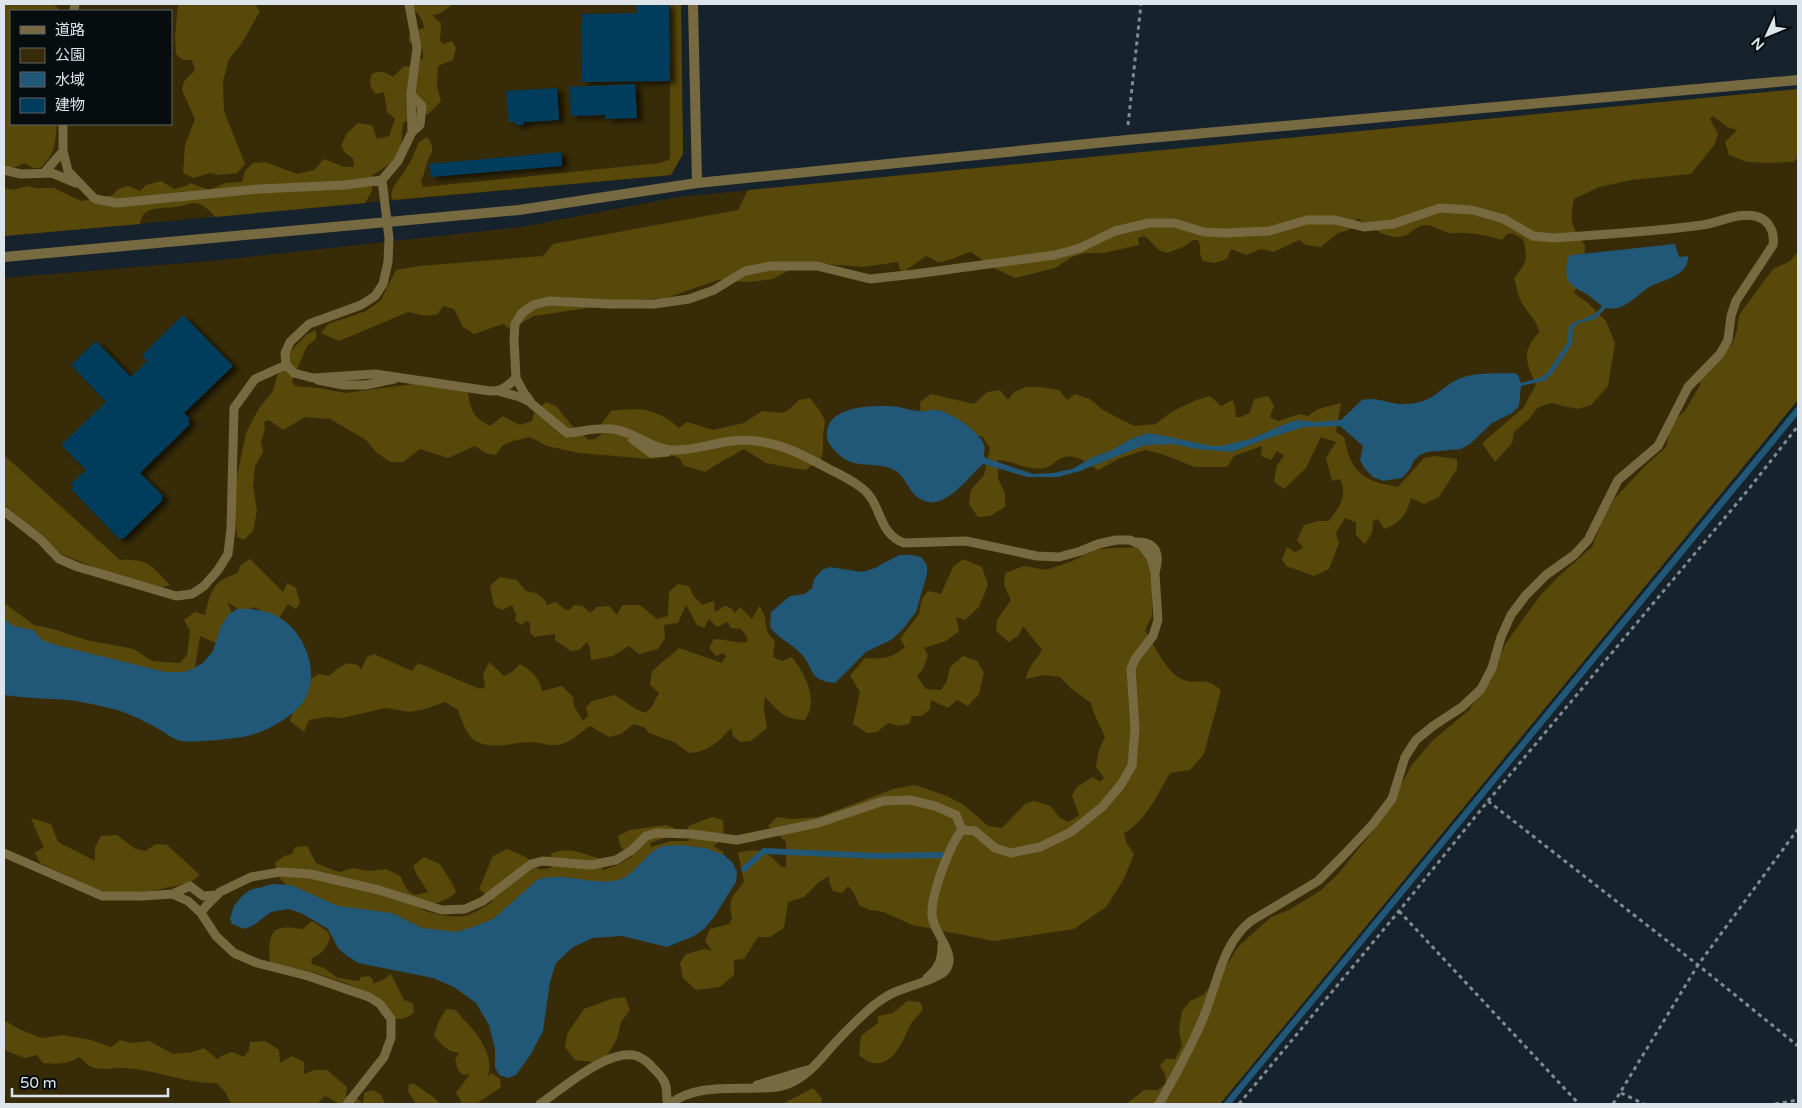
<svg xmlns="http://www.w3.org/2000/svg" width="1802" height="1108" font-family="'Varela Round','Noto Sans JP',sans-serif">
	<defs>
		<filter id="shadow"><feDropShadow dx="5.5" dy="3" stdDeviation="2.5" flood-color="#0009"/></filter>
	</defs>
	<rect width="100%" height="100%" fill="#17232c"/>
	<path fill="#372c07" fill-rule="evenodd" d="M4,4H681L683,154L671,175L4,236ZM11,11H171V124H11Z
		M1798,89V400L1220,1104H4V278L221,260L521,227L678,197Z"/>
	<path fill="#58480a" d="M4,4H54L59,9V11H11V124H57C55,143 56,154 40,168H33L25,163L13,168L4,165Z
		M178,4H255L260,11L242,43L229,59L223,81L224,111L245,164L237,173L218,175L210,173L194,178L183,173L185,145L195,119L182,90L184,81L195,70L192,60H183L176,54L175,36Z
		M412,4H453L441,13L432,15L441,23L440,41L444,44L452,41L456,48L453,60L438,66L437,87L441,101L428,114L404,122C401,130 403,138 401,146C398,159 384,169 372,175V191L365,203L215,217C210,211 204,204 195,203C190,203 182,206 176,207C162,209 142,205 140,224L4,236V188L13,190L28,186L36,188H54L81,201L113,195L118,189L129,186L140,191L146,185L161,181L174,189L186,186L190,183L209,190L225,183L242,182L245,171L253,163L265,162L297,174L314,170L324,159L344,167H354L353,158L346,154L341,146L347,133L358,123L372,125L377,139L389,136L395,119L387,112L384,92L376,94C369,88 369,82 372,74C380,70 385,72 393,77L403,67L409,66L423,58L422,47L409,42V36L417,30L424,28C422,14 415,14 412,4Z
		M670,4H681L683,154L671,175L393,200L391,196L393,188L411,161L419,142L427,137C435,149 433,149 428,160C425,166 425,174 421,181L423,187L660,163L670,159Z
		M1798,89V157L1793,162L1768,163L1747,162L1729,155L1725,142L1737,130L1727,127L1713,116L1710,119L1718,134L1715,144L1691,174L1632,180L1599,187L1574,199C1569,221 1572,228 1585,245L1583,274L1574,293L1589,304L1606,321L1615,343L1608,386L1591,405L1578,409L1550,403L1537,408L1530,418L1514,432L1512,443L1495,462L1482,443L1523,408L1536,385C1527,364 1520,351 1539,333C1538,319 1524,311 1519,297C1517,291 1516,284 1514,278C1527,263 1528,258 1523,239L1512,233L1507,234L1502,240C1489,236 1477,233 1464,233C1459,232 1453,234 1448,233C1440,231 1436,226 1427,225C1417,225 1414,231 1406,235C1389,243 1371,226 1357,218L1349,230L1338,233L1321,247L1306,245L1299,240L1274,252L1261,249L1246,255L1231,249L1227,259L1215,263L1203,261C1198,254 1202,247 1198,240H1193L1183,247L1167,253L1159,250L1145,236L1138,238L1139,245L1104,253H1085L1072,257L1055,268L1015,278L994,268L971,252C961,254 947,263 938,262C935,261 929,257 926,256L905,271L900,270L898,262L863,267L804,262L773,279L750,282L718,280L666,298L615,301L588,308L534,316L510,329L503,324L474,334L463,327L454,309L443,306L438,314L426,316L408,312L339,341L321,333L328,324L366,311L381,300L396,270L420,266L543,256L553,244L738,210L748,190Z
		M1798,252V400L1220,1104H1126L1144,1090H1158L1166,1083L1165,1074L1160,1066L1166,1059H1175L1182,1046L1179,1030L1182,1011L1190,1001L1203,995L1222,973L1238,947L1253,933L1271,917L1289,910L1320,891L1339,873L1385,816L1411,766L1432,741L1469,710L1480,693L1491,681L1496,665L1506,643L1539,597L1559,576L1592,547L1601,524L1614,499L1645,466L1666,447L1669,434L1676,419L1685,411L1700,385V379L1733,343L1737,330L1739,315L1773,269L1790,261Z
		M316,330V339L307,346L292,381L295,386L319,388L345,393L413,384L468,391C470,410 473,417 490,426L503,416L520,425L532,421L534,413L546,402L556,406L573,427L589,440L595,439L602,434V423L611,411C619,410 628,409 636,409C651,409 669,418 679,428L687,422L713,430L744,423L762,411L780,413L787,411L799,400L810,398L820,411L825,421L823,436V450L821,460L805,470L793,468L766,463L744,449L714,466L705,472L684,466L680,459L674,456L650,459L579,453L547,446L530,437L513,441L502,446L496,455L485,453L475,446L448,458L420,449L403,462H390L376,452L366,440L330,419L305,417L283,430L269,420L264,422L265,428L261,443L263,452L255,466L253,486L257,511L253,531L244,540L237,537L234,490L246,433L258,410L273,391L277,376L291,351L306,335Z
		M1026,387H1040L1059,390L1067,400L1075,394L1090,399L1103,410L1134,426L1156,424L1171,412L1196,400L1210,396L1221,406L1233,400L1235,407L1236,417H1241L1250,413L1254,399L1268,396L1274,406L1270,417L1278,421L1300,414L1308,416L1318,409L1341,403L1336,432L1344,437C1351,473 1363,481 1398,487L1424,458L1435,456L1457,459V469L1439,497L1424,504L1411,498C1406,515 1401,523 1384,529L1378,519L1373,521L1372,533L1365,544L1356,535V522L1345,518L1336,533L1339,543L1329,569L1314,576L1286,566L1282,559L1287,547L1295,552L1303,548L1297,540L1304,525L1319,521H1329C1339,507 1348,497 1340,479L1332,481L1326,458L1336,442L1321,437L1306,468L1284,489L1274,482L1277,465L1284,456L1277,451L1271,460L1261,456L1262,446L1234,456L1227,467H1195L1162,454L1145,450L1120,458L1098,470C1088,464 1075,452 1062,458C1056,460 1051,467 1045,468C1028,471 1014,461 998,460V479L1005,493V507L990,516L978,517L969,504L971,490L984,475L990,448L983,437L921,419L920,402L931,394L974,404L987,392L1000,390L1008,400L1014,392Z
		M4,455L120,560C148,558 152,566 170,585L160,588L104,571L61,554L4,504Z
		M1136,547L1147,560L1152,583V616L1145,630C1154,644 1167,675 1184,680C1202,685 1204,676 1221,690L1204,754L1190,770L1170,773C1157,795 1147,820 1124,833L1126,842L1134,854L1124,879L1106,907L1074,929L994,941L912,925L884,912L869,910L859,905L854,893L848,886L842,893L833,891L829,881V876L819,882L804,897L788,902L784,928L770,937H758L744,959L734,960V975L720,987L696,990L683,978L680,963L686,954L704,949L712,951L705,941L710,929L729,924L732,919C728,899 731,898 744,882L738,853C757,847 768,851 781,867H786V842L768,826L777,817L792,819L819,817L893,789L915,785L947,796L964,805L988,826L1002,828L1025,804L1034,801L1050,806L1060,818L1069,822L1079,815L1072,795L1078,786L1093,777L1100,782L1104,778L1096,767L1099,750L1105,737L1093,711L1091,703L1073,690L1060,677L1044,675L1026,679C1029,665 1035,662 1042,650L1023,626L1019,635L1009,642L996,631L997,620L1011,600L1004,585L1005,573L1024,566L1046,570L1070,562L1097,549Z
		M250,559L283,592L287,583L296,588L300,603L296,609L288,604L278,620L254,607L243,612L227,602L236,622L222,646L200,636L194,673L176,689L78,666L4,622V603L34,625L53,629L86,640L134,649L152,661L180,663L187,655L190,631L184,620L195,612L205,615C211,590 212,582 238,573L240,566Z
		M963,559L982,567L988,585L979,607L965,620L956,617L959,631L946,641L924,648L928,655L923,669L917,676L926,689L941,690L947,681L950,667L963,656L977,661L984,673L979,694L968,706L957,700L948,708L931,700L930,709L922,716H912L909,724L898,726L888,723L877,732L867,733L853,724L860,692L850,676L865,658C884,659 890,659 905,647L900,639L919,614L922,599L928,591L941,594L953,567Z
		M500,577L517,580L526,591C536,592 543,595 547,605L556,602L566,610H570L574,605L583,606L590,613L597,607L609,606L617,615L622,605H640L657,619L668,616L669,592L678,584L689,586L693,595L702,605L714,601L715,612L725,606L731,608L735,613L740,607L752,619L759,606C771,621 760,628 775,641L773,657L782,661L792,657C803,671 814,691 810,709C809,713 807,717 805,720C783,719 779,712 765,697L764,710L767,728L751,741L740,742L733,736L731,728C717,743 710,751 689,753L674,742L649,733L645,728L634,724L621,734L609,737L590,726C579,733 571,743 557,745C549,746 539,742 531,742C513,742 491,751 474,740C466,734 461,719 458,710L445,702L425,709L410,712L386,708L342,718L327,717L309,720L304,732L290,721L295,706L308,680L319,674L329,676L337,669L348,663L358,665L361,670L367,657L374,654L412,671L418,663L480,689L485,687L483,675L489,662L504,676L512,672L520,664C532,671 539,677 542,691L562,686L573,697L574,706L583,721L588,716L586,707L592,701L615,695L636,709L645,713L651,708L659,693L650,685L652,671L679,648L722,663L726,656L723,653L716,656L709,648L714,639C726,639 736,644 747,642V637L741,629L731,628L728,622L717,627L709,619L704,628L697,625L686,605L678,623L664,625L665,638L658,649L639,654L629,646L613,656L591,660L590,648L587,642L579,650L571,651L555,640V634L534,637L530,633V623L526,621L522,625L515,621L516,614L512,605L503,610L494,606L490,586Z
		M712,817L723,820C724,832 725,840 713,846L724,852L722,858L655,870L457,940L370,918L292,892L279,877L275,863L284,856L292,854L295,847L307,846L316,863L333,870L340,872L353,868L369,871L386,869L400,876L408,891L415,895L428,892L417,875L413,866L424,857L440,864L452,883L456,892C443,904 433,904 415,905C428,914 449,918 465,916C474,914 485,906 493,901L479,889L493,856L507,849C513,852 521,854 527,858C539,867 533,872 551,868V854C569,845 584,855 601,859L603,870L615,866L632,857L620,846L618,836L629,830L666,825L674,828L670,836L650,843L651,847L671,841H689L688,826Z
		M31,818L51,824L58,842L95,861V847L101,836L117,835L134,848L145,851L156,844L167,845L200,875L190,883L151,891L114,893L99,891L40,863L35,853L44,847L38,835Z
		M312,921L328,932L330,938C326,949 321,954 311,959L312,964L324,968L338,978L359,981L361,977L369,976L373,980V984L384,979L391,974L404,1000L413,1003L414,1012C408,1018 404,1019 396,1019C391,1014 387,1005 381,1002C348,980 308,970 270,963C269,952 267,929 282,928C289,927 296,928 303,929Z
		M625,997L630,1010L621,1022L617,1039L606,1057L593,1062L575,1060L565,1047L567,1034L584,1009L611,999Z
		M907,1001L920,1002L923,1008C920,1015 915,1018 911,1024C903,1039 895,1066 873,1063C868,1062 863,1058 859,1055L861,1036L878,1023V1016L893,1013Z
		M446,1009C449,1009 452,1009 455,1010C458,1012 461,1016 463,1019C477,1032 495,1056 488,1076L492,1073L500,1079L501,1087L476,1104H460L461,1101L456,1093L470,1074L463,1075L458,1070L455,1060L459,1053C446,1051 441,1045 434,1035L439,1021Z
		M4,1020L19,1029L41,1038L64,1035L91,1040L111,1047L120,1040L133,1043L149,1041L173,1054L192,1052L204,1048L217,1059L221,1056L232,1052L244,1057L249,1050L250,1042L265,1041L279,1050L280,1063L292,1056L304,1062V1074L314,1070H327L347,1087L346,1096L358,1099L363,1104L364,1093L373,1090L380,1094L386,1104H340L325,1096L317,1104H231L226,1093L217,1083C186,1084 157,1070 126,1068C115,1067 106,1071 95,1068C89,1067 84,1061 79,1057C68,1065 56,1064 43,1063L37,1055L25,1058L4,1050Z
		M409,1084H414C424,1091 433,1095 440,1104H416L408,1091Z
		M813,1088L822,1098L821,1104H782Z"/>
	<path fill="#215777" d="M1675,244L1679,257L1688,256C1689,276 1664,279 1651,286C1636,295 1625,312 1606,308L1595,319L1579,323L1573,328L1572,344L1552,374L1544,381L1521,386L1519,406L1512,413L1492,423L1471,443L1461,449L1427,452L1420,455L1414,460L1410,469L1402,478L1383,481L1373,477L1365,469L1360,460L1363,446L1340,426L1304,427L1266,439L1232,452L1197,449L1173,444L1145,445L1080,471L1058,477H1027L983,464C964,481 939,520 913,493C907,486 903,474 894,470C878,461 858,469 843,458C834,451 825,443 827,431C831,404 879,405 899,407C905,408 912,411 918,411C924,412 930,409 937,410C950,412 980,431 984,445C985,448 984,453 984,456L986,458L1033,474L1052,473L1072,469L1091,458L1112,450L1131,439L1142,435L1148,433L1165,436L1211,446H1221L1250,439L1290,422L1298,420L1314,422L1341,420L1362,400C1373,397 1383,401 1393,403C1401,405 1409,404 1416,403C1432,400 1440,390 1453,382C1471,371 1494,374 1514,373L1518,375L1521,383L1540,378L1547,373L1567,343L1569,326C1580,317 1593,320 1602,306C1596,302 1590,295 1583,292C1565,283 1564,277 1568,257L1571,255Z
		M1798,405V415L1761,460L1231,1104H1223Z
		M899,555H911L921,557L927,565V574L916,612L903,629L891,640L866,652L835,683C805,680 816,667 799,652C789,642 779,639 770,627L771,612L790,596L805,594L812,588L814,579L822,570L830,567L862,572L875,568Z
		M237,609C250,608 265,610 277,616C303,630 319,668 307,695C299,715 263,734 242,737C227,739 195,743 181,741C172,739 163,731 155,727C142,720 126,712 113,709C101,706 88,703 76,701C52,698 28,699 4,695V618L13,626L33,630L42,640L56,645L165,672H184L192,669L203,663L213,651L221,626L228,615Z
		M679,845L705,848L724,855L732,862L737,872L736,882L714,917L705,928L694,936L667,947L622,936L593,938L573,947L556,963L550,982L543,1031L531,1054L516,1075L508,1078L499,1075L495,1067V1049L489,1025L476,1003L454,987L433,978L358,963L347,956L338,948L328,929L301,913L288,909L271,912L254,925L245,929L232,924L230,918L234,906L242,896L250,890L273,884L291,885L338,906L392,913L422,928L456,932L473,927L493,919L537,880C564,870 593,888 621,879C635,874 646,853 660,847C665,845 674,846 679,845Z"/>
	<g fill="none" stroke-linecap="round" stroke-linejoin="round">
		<path stroke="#215777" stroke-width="6" d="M744,869L764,851L876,856L942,855"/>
	</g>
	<path fill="#003d5c" filter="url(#shadow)" d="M636,4H669L670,81L582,82L581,14L637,13Z
		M635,84L637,118L605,119V115L571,116L569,87Z
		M557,88L559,120L524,122V125H515V122H509L506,91Z
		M561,152L562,166L431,177L429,164Z
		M183,315L233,366L184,413L190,419L188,422L190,424L140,473L163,496L161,498L163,500L123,539L121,537L120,540L71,489L74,487L71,484L86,470L61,445L106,402L71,365L96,341L131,377L147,361L142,355Z"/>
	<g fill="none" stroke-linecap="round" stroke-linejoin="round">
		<path stroke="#818b92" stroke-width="3" stroke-dasharray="4 4" stroke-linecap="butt" d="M1128,125L1141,4
			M1488,801L1698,965L1798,1046
			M1399,911L1579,1104
			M1621,1093L1644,1104
			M1239,1104L1399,911L1488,801L1748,490L1798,426
			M1613,1104L1698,965L1798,829
			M1775,1104L1798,1100"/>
		<path stroke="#776a40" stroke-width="9" d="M74,11L75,4
			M411,95L422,106L420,125L412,132
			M63,124V151L68,171L95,199L117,203L259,189L345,185L382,180L398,161L412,132L411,93L417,48L409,4
			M4,170L21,174L52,173L76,183
			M44,173L63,151
			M382,180L389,238L388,262L383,284L375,296L361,305L309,324L290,342L285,353L286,365L294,373L313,378L375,374L490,391C501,392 508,386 516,378
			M318,380L343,385H366L394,379
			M498,391L520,397L530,402
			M632,439L651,453L667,452
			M4,511L41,540L59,559L78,567L176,596L192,594L204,586L218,570L228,554L231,529L234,408L255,379L286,365
			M1137,542C1158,542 1160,556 1155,573
			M962,830L975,831L995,848L1011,853L1040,847L1071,832L1102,807L1120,786L1132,766L1135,728L1131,669L1135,659L1153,636L1158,620L1155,574L1151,558L1141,545L1130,540H1116L1098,544L1081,551L1059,557L1037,556L966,541L904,543C876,533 883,501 859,486C850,479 839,474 829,469C798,452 769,437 733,441C712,443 694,451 673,450C651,449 634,431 612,429C597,427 581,432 567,433L532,404L524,393L516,378L514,340L515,324L522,313L533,305L549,301L610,304H654L689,299L714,290L745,271L771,266H817L870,279L915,274L1055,255L1080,248L1115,231L1149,223H1174L1204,232L1226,233L1269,231L1307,220H1335L1364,227L1393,224L1440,208L1472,210L1504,219L1533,236L1553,238C1603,234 1653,232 1702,225C1719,223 1737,212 1755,216C1769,219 1775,232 1773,245L1736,301L1731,316L1728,340L1720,354L1688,387L1658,446L1618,480L1588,540L1574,555L1546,575L1526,595L1511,615L1501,637L1492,668L1481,689L1462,707L1433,726L1416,740L1405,757L1392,799L1373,824L1343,856L1318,881L1251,921C1220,945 1217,989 1201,1023C1189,1051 1174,1078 1159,1104
			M4,853L102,896H143L172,894L190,886L203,896L217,895
			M172,894L188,901L201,913L216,936L234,953L257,963L308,976L369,997L380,1004L391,1019V1038L384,1057L347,1104
			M201,913L206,906L220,892L251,877L280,872L310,874L379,890L442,910L465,909L483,901L531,864L543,861L591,865L616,860L632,850L646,836L656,833L691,834L737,840L818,823L883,801L910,800L935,806L956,815L962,830C949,846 931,895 932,915C933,934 959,954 945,971C940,978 903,988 893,993C886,996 880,1001 874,1005C860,1017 846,1031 833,1045C820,1060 807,1077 788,1084C778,1088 768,1088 758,1088C729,1089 694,1085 670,1104
			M927,978C939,968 942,960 942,945
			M757,1085L807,1070
			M540,1104C562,1089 609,1047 637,1056C642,1058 649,1063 652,1067C667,1081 667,1085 667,1104"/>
		<path stroke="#776a40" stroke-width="10" d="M693,4L697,183L1127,140L1798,80"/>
		<path stroke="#776a40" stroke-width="10" d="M4,257L519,210L697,183"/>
	</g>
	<rect width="1802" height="1108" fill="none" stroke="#dde5eb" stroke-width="10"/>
	<rect x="10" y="10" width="162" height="115" fill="#070c0f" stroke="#5d6367"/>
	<rect x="20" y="26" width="25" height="8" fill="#776a40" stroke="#5d6367"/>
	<text x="55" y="35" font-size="15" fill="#dde5eb">道路</text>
	<rect x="20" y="48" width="25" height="15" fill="#372c07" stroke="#5d6367"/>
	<text x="55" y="60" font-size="15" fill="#dde5eb">公園</text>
	<rect x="20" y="72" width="25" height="15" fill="#215777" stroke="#5d6367"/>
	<text x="55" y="85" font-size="15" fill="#dde5eb">水域</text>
	<rect x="20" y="98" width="25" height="15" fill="#003d5c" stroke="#5d6367"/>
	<text x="55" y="110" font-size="15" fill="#dde5eb">建物</text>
	<g transform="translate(1767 35) rotate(226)" stroke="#070c0f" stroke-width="4" paint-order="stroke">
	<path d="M0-4L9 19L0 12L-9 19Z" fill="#dde5eb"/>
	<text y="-8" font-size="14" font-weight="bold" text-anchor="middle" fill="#dde5eb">N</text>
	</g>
	<path d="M12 1088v8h156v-8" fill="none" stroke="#dde5eb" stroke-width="2.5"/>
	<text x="20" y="1088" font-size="15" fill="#dde5eb" stroke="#070c0f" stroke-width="4" paint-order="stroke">50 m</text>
</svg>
